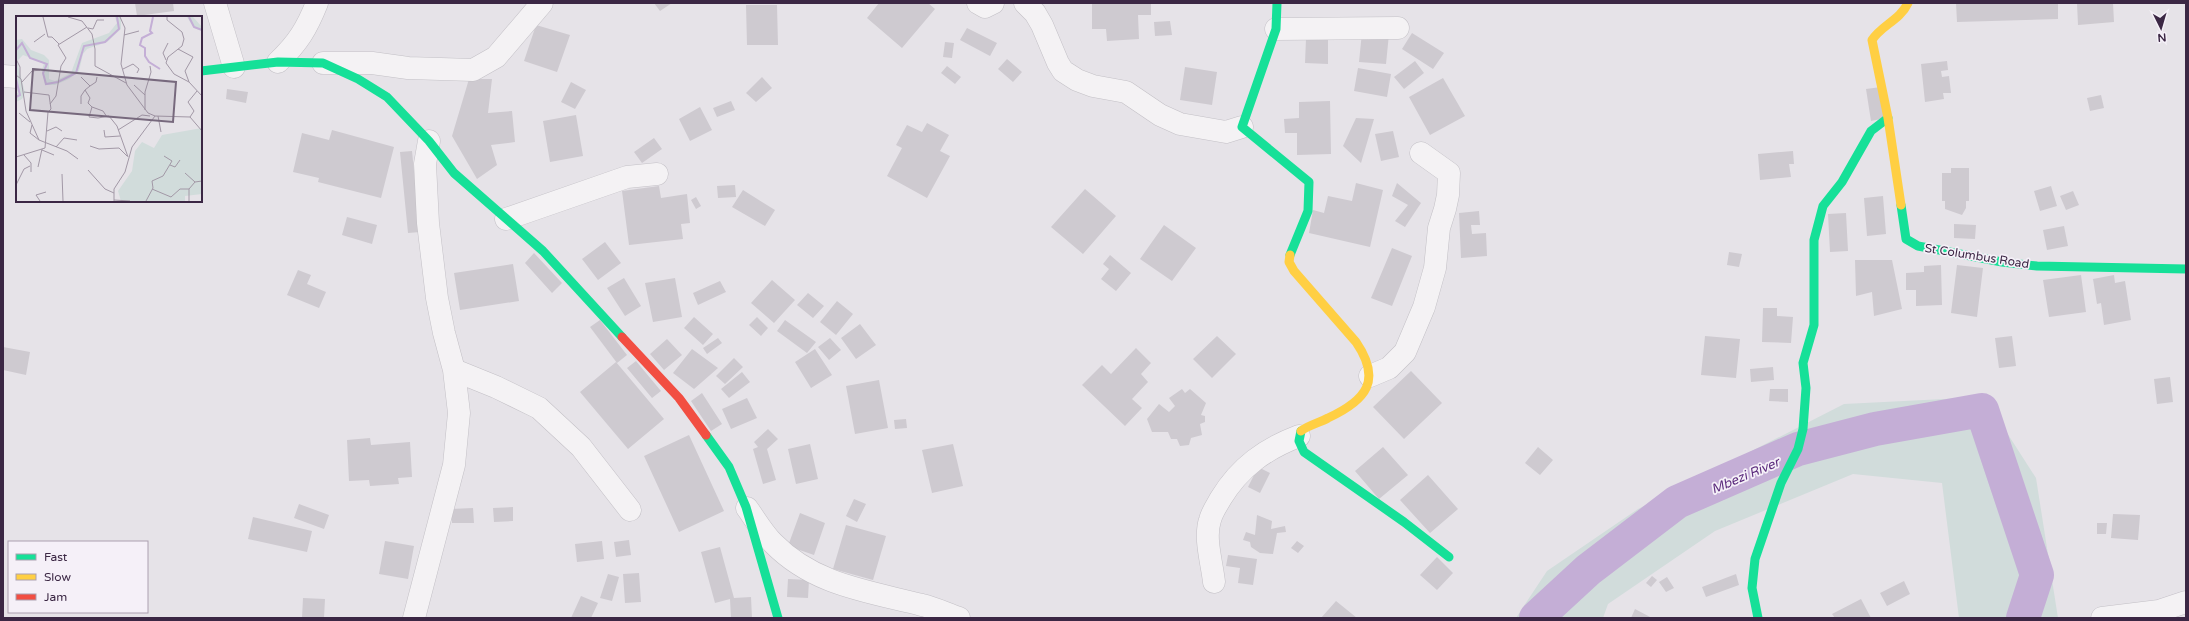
<svg xmlns="http://www.w3.org/2000/svg" width="2189" height="621" font-family="'Varela Round',sans-serif">
	<rect width="100%" height="100%" fill="#e6e3e8"/>
	<path fill="#d1dcdb" d="M1984,397L2036,478L2058,618H1959L1942,483L1853,474L1715,531L1608,604L1603,618H1516L1547,571L1638,509L1844,404Z"/>
	<g fill="none" stroke-linecap="round" stroke-linejoin="round">
		<path stroke="#c4aed6" stroke-width="34" d="M1536,618L1588,570L1677,502L1798,449L1875,429L1982,410L2037,575L2023,618"/>
	</g>
	<path fill="#cecad0" d="M135,3H173L174,11L137,16Z
		M654,3H672L660,11Z
		M879,3H928L935,9L902,48L867,18Z
		M1092,3H1151V15H1138L1139,39L1107,41L1106,29H1092Z
		M1956,3H2058V19L1957,22Z
		M2077,3H2113L2114,22L2078,25Z
		M746,5H777L778,45H747Z
		M1170,21L1172,35L1155,36L1154,22Z
		M536,25L570,35L557,72L524,61Z
		M967,28L997,43L990,56L960,40Z
		M1362,32L1389,34L1386,64L1359,62Z
		M1412,33L1444,53L1433,69L1402,49Z
		M1306,39H1328V64L1305,63Z
		M945,42L954,43L952,58L943,57Z
		M1007,59L1022,72L1013,82L998,69Z
		M1415,61L1424,73L1404,89L1394,77Z
		M1947,61L1948,70L1941,71L1942,77L1949,76L1951,93H1943L1944,99L1925,102L1921,64Z
		M947,66L961,77L955,84L941,73Z
		M1185,67L1217,72L1212,105L1180,100Z
		M1358,68L1391,74L1387,97L1354,91Z
		M762,77L772,88L756,102L746,93Z
		M1443,78L1465,116L1430,135L1409,97Z
		M469,79H492L488,113L512,111L515,142L491,145L497,165L477,179L452,136Z
		M571,82L586,90L575,109L561,102Z
		M1881,87L1886,118L1871,121L1866,89Z
		M227,89L248,92L246,103L226,99Z
		M2101,95L2104,108L2090,111L2087,98Z
		M731,101L735,110L717,117L713,108Z
		M1330,101L1331,154L1297,155V133H1285L1284,119L1299,118V102Z
		M700,107L712,130L690,141L679,119Z
		M576,115L583,156L550,162L543,121Z
		M1356,118L1374,119L1361,163L1343,146Z
		M927,123L949,135L940,151L950,156L927,198L887,176L902,148L896,145L907,125L922,132Z
		M332,130L394,147L381,198L318,182L319,178L293,172L302,133L329,140Z
		M1393,131L1399,157L1381,161L1375,134Z
		M654,138L662,149L642,163L634,152Z
		M412,151L420,232L408,233L400,152Z
		M1793,151L1794,164H1789L1791,177L1760,180L1758,154Z
		M1951,168H1969V201H1966V208L1962,215L1945,209V201H1942V173H1951Z
		M1356,183L1383,190L1370,247L1309,233L1313,210L1324,213L1328,196L1352,201Z
		M1397,183L1421,203L1405,227L1395,221L1408,205L1392,196Z
		M735,185L736,197L718,198L717,186Z
		M659,186L661,198L687,194L690,223L681,224L683,239L629,245L622,191Z
		M2051,186L2057,206L2040,211L2034,191Z
		M1085,189L1116,216L1083,254L1051,227Z
		M743,190L775,210L765,226L732,207Z
		M2073,191L2079,205L2066,210L2060,196Z
		M1883,196L1886,234L1867,236L1864,198Z
		M696,197L701,206L696,209L691,200Z
		M1479,211L1480,225H1471L1472,234L1486,233L1487,256L1461,258L1459,213Z
		M1846,213L1848,251L1830,252L1828,214Z
		M347,217L377,225L372,244L342,235Z
		M1954,224L1976,225L1975,239L1954,238Z
		M1164,225L1196,248L1172,281L1140,259Z
		M2064,226L2068,246L2047,250L2043,230Z
		M605,242L621,263L598,280L582,259Z
		M1392,248L1412,256L1392,306L1371,298Z
		M1729,252L1742,254L1739,267L1727,265Z
		M534,253L562,283L552,293L525,263Z
		M1110,255L1131,273L1116,291L1101,279L1109,269L1103,264Z
		M1855,260H1892L1902,309L1874,316L1872,292L1856,296Z
		M513,264L519,301L460,310L454,273Z
		M1941,265L1942,305L1916,306V290H1906V273L1924,272V266Z
		M1957,265L1983,268L1977,317L1951,313Z
		M298,270L311,275L307,284L326,292L319,308L287,295Z
		M2081,275L2086,312L2049,317L2043,280Z
		M2114,275L2115,283L2125,281L2131,320L2104,325L2101,303L2097,304L2093,279Z
		M624,278L641,306L625,316L607,288Z
		M675,278L682,317L653,322L645,283Z
		M772,280L795,300L774,323L751,303Z
		M720,281L726,292L698,305L693,293Z
		M808,293L824,306L813,318L797,305Z
		M837,301L853,314L836,335L820,322Z
		M1763,308H1777V316L1793,317L1791,343L1762,342Z
		M694,317L713,334L703,345L684,328Z
		M757,317L768,328L761,336L749,325Z
		M600,320L627,355L617,363L590,327Z
		M785,320L816,342L807,353L777,331Z
		M860,324L876,345L856,359L841,338Z
		M1217,336L1236,354L1212,378L1193,359Z
		M1705,336L1740,339L1736,378L1701,375Z
		M2012,336L2016,366L1999,368L1995,338Z
		M718,338L722,343L707,354L703,348Z
		M830,338L841,350L829,360L818,347Z
		M667,339L682,355L664,370L650,354Z
		M3,347L30,352L26,375L3,370Z
		M1136,348L1151,363L1141,374L1148,382L1132,399L1142,408L1125,426L1082,385L1102,365L1111,374Z
		M692,349L718,368L694,389L673,373Z
		M815,349L832,375L811,388L795,362Z
		M734,358L743,367L725,384L716,376Z
		M636,361L661,391L652,398L627,368Z
		M616,362L664,419L628,449L580,392Z
		M1773,367L1774,380L1751,382L1750,369Z
		M1411,371L1442,403L1404,439L1373,407Z
		M742,372L750,382L729,398L721,389Z
		M2170,377L2173,402L2157,404L2154,379Z
		M879,380L888,428L855,434L846,386Z
		M1182,389L1185,393L1190,389L1206,403L1201,415L1205,416V422L1200,424L1202,435L1191,438L1189,445L1180,446L1177,439H1171L1168,432H1152L1147,419L1159,404L1169,412L1175,406L1169,398Z
		M1770,389H1788V402L1769,401Z
		M702,393L722,424L711,431L691,401Z
		M747,398L757,418L731,429L722,409Z
		M906,419L907,428L895,429L894,420Z
		M768,429L778,439L767,449L776,480L763,484L753,449L758,447L754,442Z
		M689,435L724,511L679,532L644,456Z
		M370,438L371,445L410,442L412,477L398,478L399,484L370,486L369,480L349,481L347,440Z
		M810,444L818,479L796,484L788,449Z
		M953,444L963,486L932,493L922,450Z
		M1383,447L1408,475L1379,499L1355,471Z
		M1538,447L1553,460L1540,475L1525,463Z
		M1258,467L1270,473L1260,493L1248,487Z
		M1428,475L1458,509L1430,533L1400,500Z
		M854,499L866,504L857,522L846,516Z
		M299,504L329,515L324,529L294,518Z
		M513,507V521L494,522L493,508Z
		M473,508L474,523H452L451,509Z
		M800,513L825,523L814,555L788,546Z
		M2113,514L2140,515L2138,540L2111,538Z
		M1257,515L1272,521L1271,529L1285,526L1286,532L1277,533L1273,554L1260,553L1251,547L1250,542L1243,540L1246,532L1255,535Z
		M253,517L312,531L307,552L248,539Z
		M2097,523H2107L2106,534H2097Z
		M846,525L886,536L873,580L833,569Z
		M629,540L631,555L616,557L614,542Z
		M385,541L414,546L408,579L379,574Z
		M602,541L604,559L577,562L575,544Z
		M1297,541L1304,546L1298,553L1291,548Z
		M720,547L734,598L751,597L752,618H731L730,599L715,603L701,552Z
		M1228,555L1257,559L1253,585L1238,583L1240,568L1226,566Z
		M1437,557L1453,573L1437,590L1420,575Z
		M639,573L641,602L625,603L623,574Z
		M608,574L619,577L612,601L600,598Z
		M1736,574L1739,585L1706,597L1702,587Z
		M1652,576L1657,580L1651,587L1646,583Z
		M1667,577L1674,588L1666,592L1659,582Z
		M788,579L809,580L808,598L787,597Z
		M1904,581L1910,594L1887,606L1880,593Z
		M581,596L598,603L591,618H571Z
		M303,598L325,599L324,618H302Z
		M1861,599L1871,618H1835L1832,614Z
		M1336,601L1357,618H1321Z
		M1635,609L1652,618H1631Z"/>
	<g fill="none" stroke-linecap="round" stroke-linejoin="round">
		<g stroke="#c3c0c6" stroke-width="23">
			<path id="street" d="M215,3L234,67
				M978,3L985,7L993,3
				M1025,3L1035,13L1042,25L1058,63L1063,71L1077,80L1093,86L1126,92L1160,115L1180,124L1226,132L1242,127
				M1276,29L1398,28
				M278,62C298,43 307,28 317,3
				M323,63H372L408,68L473,70L496,57L542,3
				M3,76L17,77
				M506,219L627,177L657,174
				M454,370L496,387L539,408L581,447L630,510
				M1370,376L1389,368L1405,352L1424,307L1435,268L1439,228L1445,209L1448,195L1449,173L1421,153
				M747,508C755,519 763,533 773,543C814,585 867,591 922,605C935,608 947,614 959,618
				M1214,582C1212,563 1204,538 1210,520C1212,512 1217,505 1221,498C1240,467 1265,449 1299,436
				M414,618L454,465L459,413L454,370L444,333L437,298L428,223L425,164L429,141
				M2102,618L2159,611L2186,602"/>
		</g>
		<use href="#street" stroke="#f4f2f4" stroke-width="22"/>
		<path stroke="#16e098" stroke-width="9" d="M1277,3L1276,29L1242,127L1309,182L1308,211L1290,255
			M201,71L278,62L323,63L358,79L387,97L429,141L454,173L543,251L622,337
			M1901,205L1906,239L1918,246L2002,262L2037,266L2186,269
			M1301,431L1299,441L1304,452L1404,522L1449,557
			M706,435L729,467L746,507L778,618
			M1758,618L1752,588L1755,559L1781,483L1798,449L1803,429L1806,388L1803,363L1814,325V240L1823,206L1842,182L1871,131L1888,118"/>
		<path stroke="#ffcf43" stroke-width="9" d="M1901,205L1888,118L1872,40C1882,25 1900,20 1908,3
			M1290,255L1289,262L1294,271L1356,342C1382,380 1367,400 1328,418C1319,423 1309,425 1301,431"/>
		<path stroke="#f24e42" stroke-width="9" d="M622,337L679,398L706,435"/>
	</g>
	<g text-anchor="middle" stroke-width="3.5" stroke-linejoin="round" paint-order="stroke">
		<g font-size="12" fill="#3b2744" stroke="#f5f0f8">
			<text transform="translate(1977 256) rotate(9)" y="4">St Columbus Road</text>
		</g>
		<g font-size="13" font-style="italic" fill="#5c2c7d" stroke="#f5f0f8">
			<text transform="translate(1745 475) rotate(-23)" y="5">Mbezi River</text>
		</g>
	</g>
	<g transform="translate(16 16)">
		<rect width="186" height="186" fill="#e6e3e8"/>
		<path d="M99,1H105V13L91,26L71,33L67,38L63,55L53,63L39,69H29L26,54L28,47L7,39L1,45L9,77L6,83L0,86V77H2L0,71V24L6,23L15,34L28,39L33,44V63L39,65L55,57L66,27L93,17L101,7ZM171,1H177L186,11V15L178,12ZM186,112V178L169,180V185H105L102,175L116,155L119,135L126,126L138,132L146,119Z" fill="#d1dcdb"/>
		<path fill="none" stroke="#c4aed6" stroke-width="2" d="M137,1L134,15L136,17L126,22L124,29L129,32V40L133,46L144,53M173,1L178,11L186,14M0,34L6,27L14,42L31,48L27,57L30,68L42,66L60,57L68,30L89,26L103,13L101,1M0,63L4,79L0,81"/>
		<path fill="none" stroke="#a298a6" stroke-width="1" d="M27,1L32,21H36L43,28M52,1L66,5L76,18L79,33V50L110,67M104,1L109,12L105,48L111,69L132,97L139,100L174,101L178,95L172,86L181,75M151,1V4L166,16L168,23L166,30L152,41L150,47L158,58L173,66L186,80M72,12L77,13L81,4H88M108,19L123,15M18,26L29,18M162,33L177,41L169,55L173,66M0,43L4,51V62M150,44L147,37L152,27M107,53L117,48L123,53L121,57M0,59L5,63L10,95L23,124L51,135L62,143M65,61L74,70L69,74L74,82L72,87L76,91L73,101L82,102L93,100L101,110L112,141M6,66L16,55L24,54M118,69L129,79M74,70L80,66L81,61M34,88L40,80L45,50L50,42L42,29L71,11M65,88V80L69,74M76,91L87,95L91,101M129,94V76L135,56L134,50M3,97L14,106M142,100L145,116M174,101L186,115M16,109L14,117L23,124M88,114L89,121L104,120M102,114L126,99L134,100M31,115L40,111L46,115M74,130L83,133L103,132L111,140M40,131L48,122L61,124M26,134L38,139M8,139L15,147V156M0,141L29,132L32,96L35,93L33,79L8,76M154,149L159,151L164,144M22,151L26,133M72,154L89,173L98,177M169,157L179,166M46,158L47,185M0,169L8,153L14,150M136,173L155,181L164,173H173M98,184L114,185M24,185L20,179L30,176M98,185V173L109,156L116,131L139,100M130,185L137,172L136,165L147,160L156,145L148,140M173,185V173L179,166L186,165"/>
		<path fill="#77697d" fill-opacity="0.15" stroke="#77697d" stroke-width="2" d="M17,53L160,66L157,106L14,94Z"/>
		<rect width="186" height="186" fill="none" stroke="#3b2744" stroke-width="2"/>
	</g>
	<rect width="2189" height="621" fill="none" stroke="#3b2744" stroke-width="8"/>
	<rect x="8" y="541" width="140" height="72" fill="#f5f0f8" stroke="#aba0b0"/>
	<rect x="16" y="554" width="20" height="6" fill="#16e098" stroke="#aba0b0"/>
	<text x="44" y="561" font-size="12" fill="#3b2744">Fast</text>
	<rect x="16" y="574" width="20" height="6" fill="#ffcf43" stroke="#aba0b0"/>
	<text x="44" y="581" font-size="12" fill="#3b2744">Slow</text>
	<rect x="16" y="594" width="20" height="6" fill="#f24e42" stroke="#aba0b0"/>
	<text x="44" y="601" font-size="12" fill="#3b2744">Jam</text>
	<g transform="translate(2161 28) rotate(175)" stroke="#f5f0f8" stroke-width="3" paint-order="stroke">
	<path d="M0-3L7 15L0 10L-7 15Z" fill="#3b2744"/>
	<text y="-6" font-size="11" font-weight="bold" text-anchor="middle" fill="#3b2744">N</text>
	</g>
</svg>
